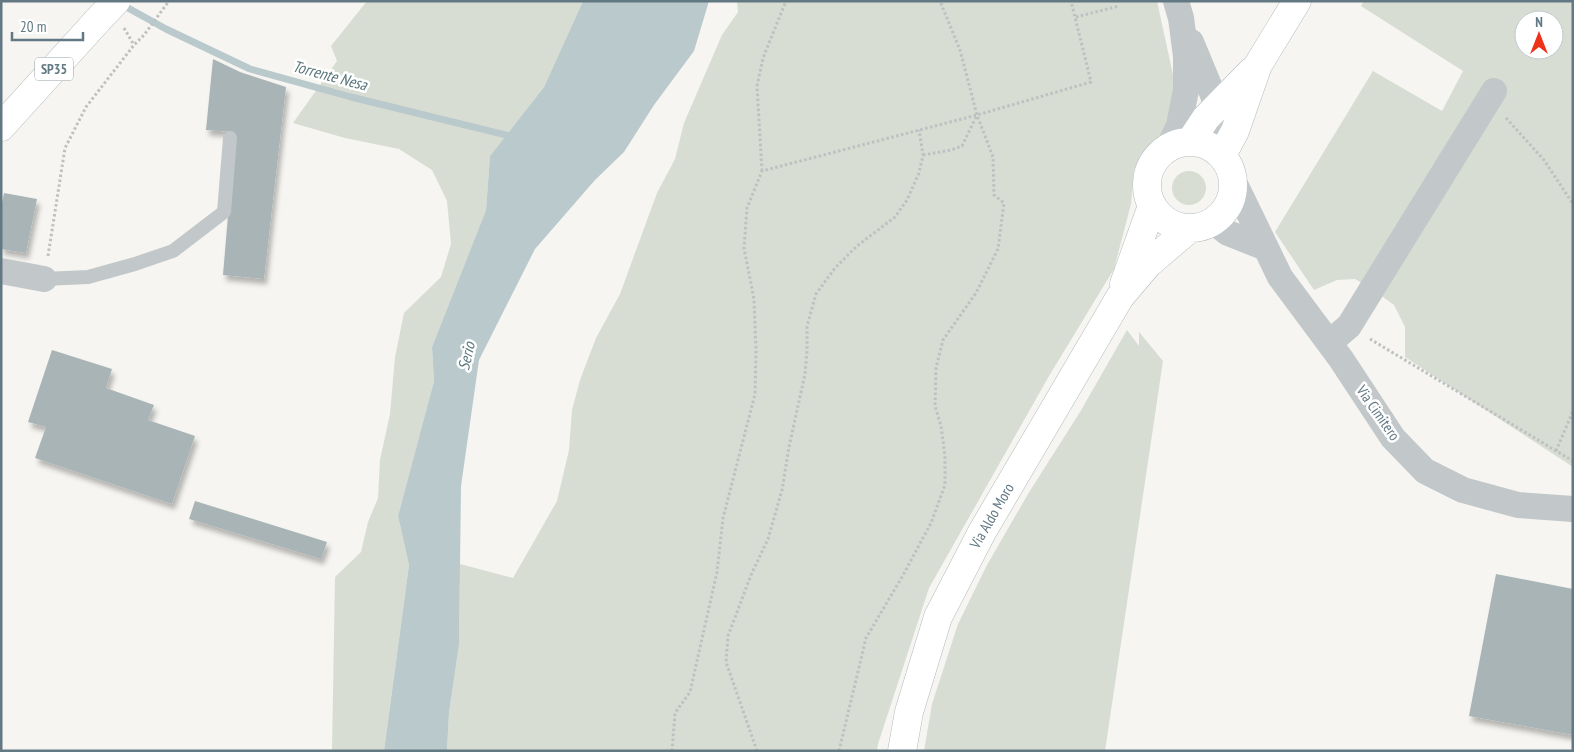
<svg xmlns="http://www.w3.org/2000/svg" width="1574" height="752" font-family="'PT Sans Narrow',sans-serif">
	<defs>
		<filter id="shadow"><feDropShadow dx="3" dy="5.5" stdDeviation="2.5" flood-color="#0004"/></filter>
	</defs>
	<rect width="100%" height="100%" fill="#f6f5f1"/>
	<path fill="#d7ddd2" fill-rule="evenodd" d="M367,1H583L544,87L490,156L486,210L432,347L434,381L398,516L409,565L384,751H332L335,577L361,552L368,522L378,498L380,460L390,414L395,357L404,313L441,277L451,244L447,201L432,170L399,149L345,138L293,123L337,61L331,46Z
		M737,1H1157L1175,84L1177,109L1160,136L1134,169L1131,204L1114,269L1049,376L929,588L878,744L877,751H447L449,713L459,645L460,564L513,578L557,501L569,450L572,410L580,380L596,338L620,294L657,193L675,159L684,123L722,35L738,12Z
		M1364,1H1573V467L1405,357V327L1394,305L1372,289L1355,279L1337,280L1314,290L1275,232L1373,71L1442,111L1463,71L1361,6ZM1524,20H1554V50H1524Z
		M1172 188a17 17 0 1 1 34 0a17 17 0 1 1-34 0Z
		M1127,330L1139,346V332L1163,361L1105,751H924L932,704L958,624L987,565L1028,494L1080,412Z"/>
	<path fill="#b9c9cc" d="M583,1H709L694,51L654,105L624,152L595,180L535,249L479,360L461,486L459,645L449,713L447,751H384L409,565L398,516L434,381L432,347L486,210L490,156L544,87Z"/>
	<g fill="none" stroke-linecap="round" stroke-linejoin="round">
		<path stroke="#b9c9cc" stroke-width="7" d="M119,3L166,29L250,69L351,97L514,137"/>
	</g>
	<path fill="#a9b4b7" filter="url(#shadow)" d="M213,59L240,72L286,87L264,279L223,275L235,132L206,130Z
		M4,193L37,199L26,253L1,249V208Z
		M52,350L112,369L106,388L154,405L148,420L195,436L172,504L35,458L46,427L28,422Z
		M195,501L327,542L321,559L189,519Z
		M1496,574L1573,589V735L1469,716Z"/>
	<g fill="none" stroke-linecap="round" stroke-linejoin="round">
		<g stroke="#b4bbbe" stroke-width="29">
			<path id="secondary" d="M1190,142L1206,118L1252,71
				M1147 185a43 43 0 1 1 86 0a43 43 0 1 1-86 0Z
				M1222,155L1235,131L1258,65L1297,1
				M1124,284L1152,206
				M902,751L909,712L938,617L982,532L1120,297L1148,264L1189,229"/>
		</g>
		<g stroke="#b4b9bb" stroke-width="29">
			<path id="highway" d="M1,127L98,20"/>
		</g>
		<path stroke="#bec0c2" stroke-width="3" stroke-dasharray="2.5 2.5" stroke-linecap="butt" d="M1076,17L1119,6
			M124,28L134,45
			M1506,118L1544,160L1573,204
			M923,155L951,150L962,146L977,115
			M762,171L757,86L763,58L786,1
			M48,256L65,148L86,107L134,45L144,35L169,1
			M1370,339L1573,461
			M1556,451L1573,411
			M672,751L675,713L690,692L717,572L723,518L755,394L756,351L754,299L744,248L747,208L762,171L977,115L1091,82L1071,1
			M757,751L726,662L728,636L751,575L768,539L782,490L789,447L805,374L807,351V326L816,294L835,268L857,246L895,217L907,200L919,173L923,155L919,130
			M839,751L866,638L902,577L931,523L945,485V456L941,426L935,406L936,368L943,340L976,293L998,249L1004,203L994,195L993,157L977,115L960,50L940,1"/>
		<path stroke="#c2c7c9" stroke-width="14" d="M44,279L88,277L135,264L173,251L224,212L230,138"/>
		<path stroke="#c2c7c9" stroke-width="26" d="M1191,42L1213,95L1227,147
			M1168,148L1179,126L1186,90V56L1181,18L1176,1
			M1214,222L1228,233L1266,248L1232,178L1230,168
			M1266,248L1280,277L1341,359L1393,438L1425,471L1463,490L1518,505L1573,509
			M1,271L44,279
			M1329,343L1349,326L1494,91"/>
		<use href="#secondary" stroke="#fff" stroke-width="28"/>
		<use href="#highway" stroke="#fff" stroke-width="28"/>
		<g stroke="#b4b9bb" stroke-width="29" stroke-linecap="butt">
			<path id="highway-bridge" d="M98,20L116,1"/>
		</g>
		<use href="#highway-bridge" stroke="#fff" stroke-width="28"/>
	</g>
	<g text-anchor="middle" stroke-width="5" stroke-linejoin="round" paint-order="stroke">
		<rect fill="#fff" stroke="#91a1a9" stroke-width="1" x="35" y="57.5" width="38" height="23" rx="4"/>
		<g font-size="14" font-weight="bold" fill="#627984">
			<text x="54" y="74">SP35</text>
		</g>
		<g font-size="15" fill="#627984" stroke="#fff">
			<text transform="translate(1378 413) rotate(55)" y="5">Via Cimitero</text>
			<text transform="translate(992 516) rotate(-60)" y="5">Via Aldo Moro</text>
		</g>
		<g font-size="16" font-style="italic" fill="#59767b" stroke="#fff">
			<text transform="translate(330 75) rotate(15)" y="6">Torrente Nesa</text>
			<text transform="translate(466 356) rotate(-77)" y="6">Serio</text>
		</g>
	</g>
	<rect width="1574" height="752" fill="none" stroke="#627984" stroke-width="5"/>
	<g transform="translate(1539 35)"><circle r="24" fill="#ffffff" stroke="#c0c9ce"/>
	<path d="M0-4L9 19L0 12L-9 19Z" fill="#ee3219"/>
	<text y="-8" font-size="14" font-weight="bold" text-anchor="middle" fill="#627984">N</text>
	</g>
	<path d="M12 32v8h71v-8" fill="none" stroke="#627984" stroke-width="2.5"/>
	<text x="20" y="32" font-size="15" fill="#627984" stroke="#ffffff" stroke-width="4" paint-order="stroke">20 m</text>
</svg>
